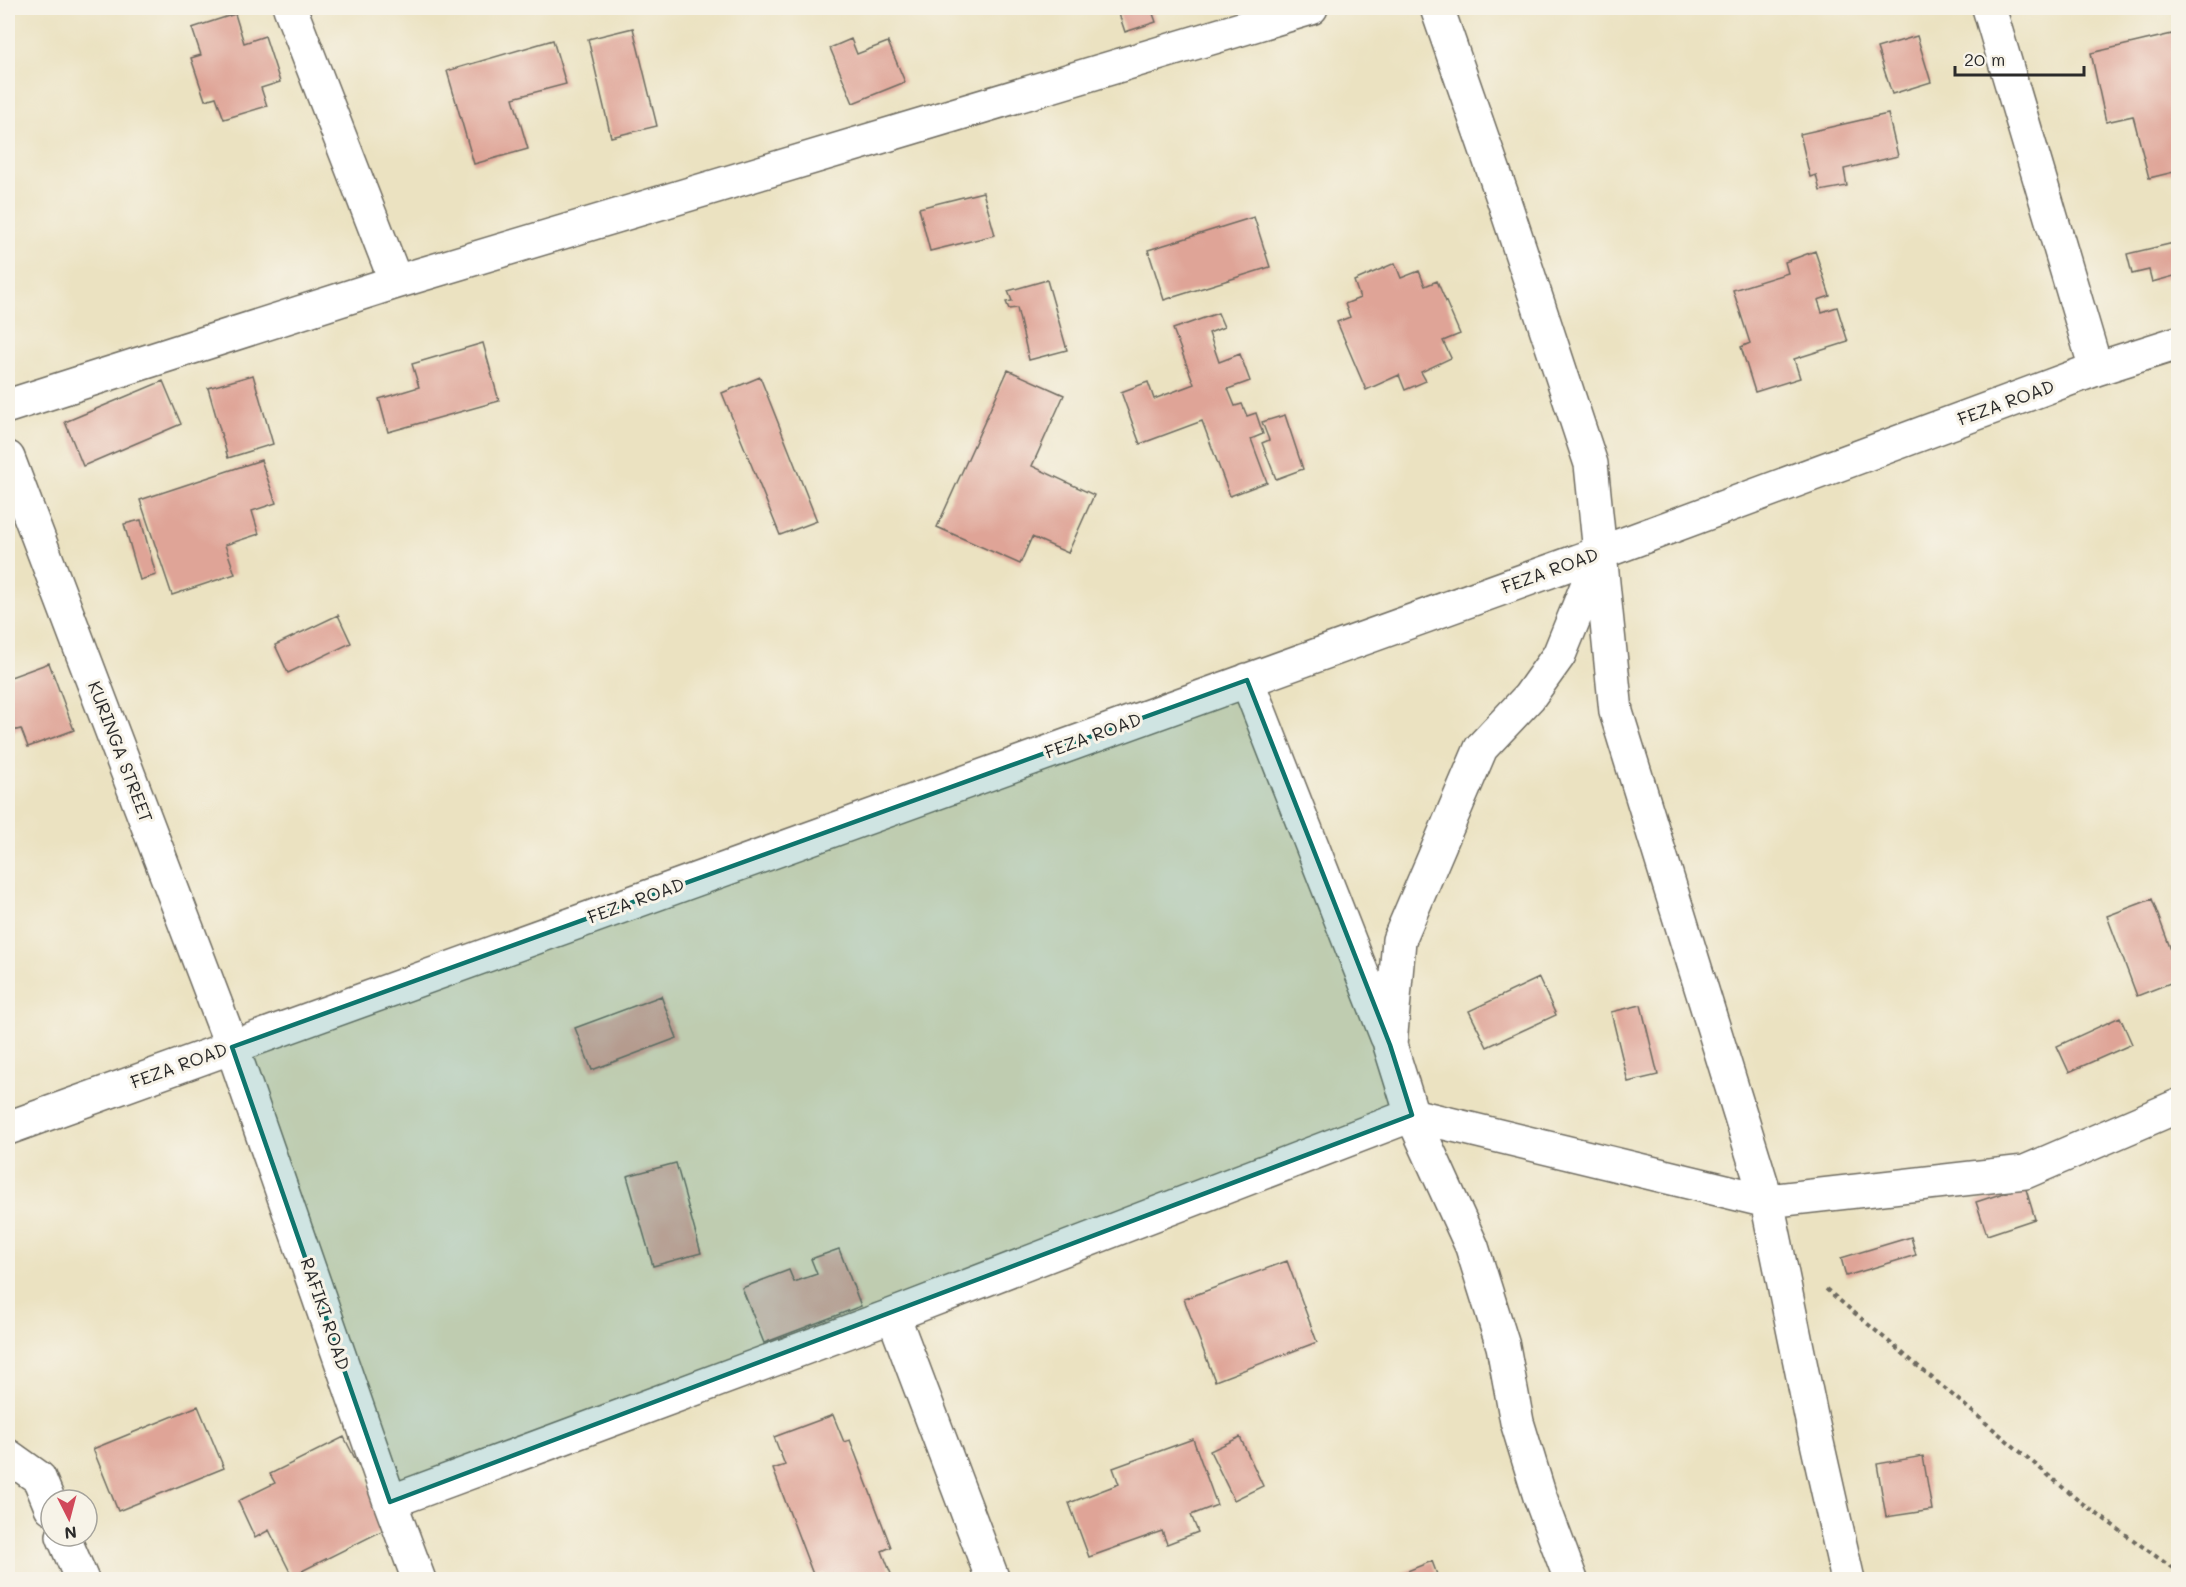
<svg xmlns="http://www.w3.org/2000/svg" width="2186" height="1587" font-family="Mali,sans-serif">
	<rect width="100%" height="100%" fill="#f7f3e8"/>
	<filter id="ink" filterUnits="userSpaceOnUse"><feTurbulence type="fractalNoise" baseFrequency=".0167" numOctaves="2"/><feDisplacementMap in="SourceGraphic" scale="12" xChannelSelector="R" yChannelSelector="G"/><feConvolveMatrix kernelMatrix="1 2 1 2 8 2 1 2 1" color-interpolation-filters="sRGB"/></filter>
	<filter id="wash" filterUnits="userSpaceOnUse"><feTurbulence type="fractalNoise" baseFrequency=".008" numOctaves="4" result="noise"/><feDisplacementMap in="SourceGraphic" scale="24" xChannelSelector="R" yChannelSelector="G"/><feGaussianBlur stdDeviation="1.35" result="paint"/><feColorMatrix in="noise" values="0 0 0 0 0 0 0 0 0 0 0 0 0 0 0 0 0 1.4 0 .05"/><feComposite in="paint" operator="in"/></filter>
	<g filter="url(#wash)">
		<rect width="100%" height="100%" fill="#ebe2c1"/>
		<g id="blocks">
			<path fill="#dfa497" d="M1117,8H1151L1156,22L1125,32Z
				M235,14L244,43L265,36L280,82L261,88L267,106L224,119L216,97L205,100L191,58L201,55L192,28Z
				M633,28L657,126L611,137L588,39Z
				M2172,34L2178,58V171L2149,178L2133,116L2106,122L2091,53Z
				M1917,36L1931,82L1892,94L1877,48Z
				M851,39L857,54L888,42L905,82L853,103L830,48Z
				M553,40L566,84L513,98L528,149L474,164L447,71Z
				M1888,114L1898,156L1844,169L1847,186L1820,191L1816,175L1810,177L1800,134Z
				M983,192L995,235L930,251L919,208Z
				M1254,217L1270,267L1164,300L1148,250Z
				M2178,242V275L2152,282L2149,270L2132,274L2127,254Z
				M1815,251L1830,296L1818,300L1822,312L1837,307L1848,342L1794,359L1800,378L1755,392L1741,347L1750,343L1733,290L1788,273L1785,262Z
				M1395,263L1401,278L1419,271L1425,286L1437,281L1460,334L1443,341L1451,358L1421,372L1426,381L1405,390L1399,375L1366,390L1337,322L1350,317L1345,304L1360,298L1354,281Z
				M1047,280L1067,350L1029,360L1017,308L1009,309L1006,302L1012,301L1008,291Z
				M1218,313L1224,327L1209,333L1219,362L1240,354L1250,381L1228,389L1235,406L1242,404L1247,416L1256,413L1263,434L1251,439L1267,482L1230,496L1202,421L1140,444L1121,392L1148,382L1154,399L1194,384L1173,329Z
				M483,343L499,401L388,432L379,399L419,387L412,364Z
				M1008,370L1064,395L1032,466L1094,495L1068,553L1032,537L1020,564L937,527Z
				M253,375L273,444L228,458L208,388Z
				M760,377L817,521L780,535L722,393Z
				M163,381L181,424L83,466L65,422Z
				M1285,415L1303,469L1276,479L1262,443L1269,440L1262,422Z
				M261,460L276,503L252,511L259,534L225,545L235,574L172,595L140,500Z
				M141,520L156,575L140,580L124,524Z
				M338,615L351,643L288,673L275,645Z
				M49,663L74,730L28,747L21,729L8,732V719H10L8,712V678Z
				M2152,899L2178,969V980L2137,996L2107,916Z
				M1539,978L1556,1015L1487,1047L1469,1011Z
				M661,996L677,1038L592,1070L575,1028Z
				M1641,1005L1658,1075L1628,1082L1611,1012Z
				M2120,1017L2132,1044L2069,1072L2057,1046Z
				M676,1163L701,1253L653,1266L627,1176Z
				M2025,1186L2035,1219L1987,1235L1976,1202Z
				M1911,1237L1916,1255L1846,1276L1841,1258Z
				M839,1249L861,1306L764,1343L742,1288L789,1270L794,1282L817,1274L811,1259Z
				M1287,1261L1317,1342L1215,1381L1184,1299Z
				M198,1406L224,1468L118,1511L93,1449Z
				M833,1415L844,1442L850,1440L891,1547L882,1551L893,1579L891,1580H827L825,1573L814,1577L773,1469L785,1465L774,1437Z
				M344,1437L390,1527L292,1576L269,1530L255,1538L238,1501L275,1483L270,1474Z
				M1240,1437L1263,1486L1234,1500L1210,1451Z
				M1193,1439L1217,1505L1191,1515L1198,1532L1167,1544L1162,1531L1089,1557L1069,1503L1119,1484L1113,1468Z
				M1923,1456L1932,1510L1886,1517L1877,1464Z
				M1432,1561L1439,1580H1388V1579Z"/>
		</g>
	</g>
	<g filter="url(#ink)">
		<use href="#blocks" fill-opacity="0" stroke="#6e6b60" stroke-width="1.5"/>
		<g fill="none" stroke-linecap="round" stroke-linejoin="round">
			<g stroke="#6e6b60" stroke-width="36">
				<path id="street" d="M290,8L396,282
					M1437,8L1503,198L1591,464L1616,712L1767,1201L1811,1416L1848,1580
					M1989,8L2096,369
					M8,406L396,282L1311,8
					M8,458L232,1047L390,1502L419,1580
					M1247,680L1387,1037
					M8,1128L1600,553L2096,369L2178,343
					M893,1315L993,1580
					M8,1456L39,1478L51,1507
					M390,1502L893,1315L1412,1115L1767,1201L2025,1172L2178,1106
					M63,1536L82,1580
					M1571,1580L1540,1497L1517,1422L1503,1346L1472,1247L1412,1115L1390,1045L1399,940L1481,748L1529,697L1559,655L1598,559"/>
			</g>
			<path stroke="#6e6b60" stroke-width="4" stroke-dasharray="4.5 4.5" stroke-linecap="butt" d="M1826,1289L2079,1501L2178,1572"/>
			<use href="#street" stroke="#fff" stroke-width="33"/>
		</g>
	</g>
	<path fill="#0f766e" fill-opacity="0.2" stroke="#0f766e" stroke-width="4.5" stroke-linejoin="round" d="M1247,680L1390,1045L1412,1115L390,1502L232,1047Z"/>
	<g text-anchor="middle" stroke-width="6" stroke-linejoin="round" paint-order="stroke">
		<g font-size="18" fill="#2b2b2b" stroke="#f7f3e8">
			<text transform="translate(2006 403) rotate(-20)" y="6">FEZA ROAD</text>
			<text transform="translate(1550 571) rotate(-20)" y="6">FEZA ROAD</text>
			<text transform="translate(1093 736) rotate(-20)" y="6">FEZA ROAD</text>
			<text transform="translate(120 752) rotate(69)" y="6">KURINGA STREET</text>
			<text transform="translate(636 901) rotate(-20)" y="6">FEZA ROAD</text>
			<text transform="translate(179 1066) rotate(-20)" y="6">FEZA ROAD</text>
			<text transform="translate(325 1314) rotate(71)" y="6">RAFIKI ROAD</text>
		</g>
	</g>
	<rect width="2186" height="1587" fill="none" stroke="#f7f3e8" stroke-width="30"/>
	<g transform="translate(69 1518) rotate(174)"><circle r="28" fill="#f7f3e8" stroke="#a5a39c" stroke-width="1.5"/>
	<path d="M0-4.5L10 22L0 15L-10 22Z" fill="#d1495b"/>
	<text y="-9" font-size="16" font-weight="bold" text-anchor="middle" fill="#2b2b2b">N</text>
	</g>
	<path d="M1955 66v9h129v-9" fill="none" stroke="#2b2b2b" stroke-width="3"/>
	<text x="1964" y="66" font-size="18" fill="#2b2b2b" stroke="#f7f3e8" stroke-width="4.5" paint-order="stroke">20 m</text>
</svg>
